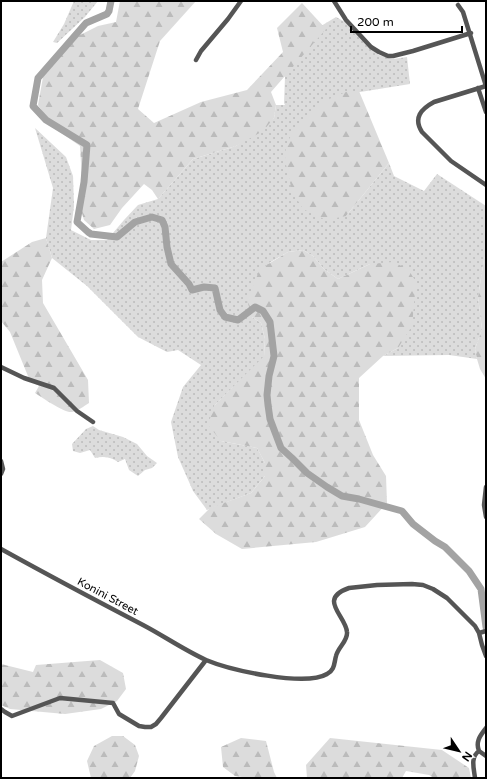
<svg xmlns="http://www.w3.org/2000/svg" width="487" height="779" font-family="'Varela Round',sans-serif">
	<defs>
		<pattern id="grass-dots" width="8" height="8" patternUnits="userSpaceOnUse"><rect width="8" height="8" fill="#dcdcdc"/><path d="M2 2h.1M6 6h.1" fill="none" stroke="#bbb" stroke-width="1.8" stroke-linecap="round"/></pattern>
		<pattern id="forest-firs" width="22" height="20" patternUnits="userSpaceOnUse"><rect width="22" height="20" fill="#dcdcdc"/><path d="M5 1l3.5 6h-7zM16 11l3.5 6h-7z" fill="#bbb"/></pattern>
	</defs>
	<rect width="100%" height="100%" fill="#fff"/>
	<path fill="url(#grass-dots)" d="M74,1H98L85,17L57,43L53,42L64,24Z
		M336,17L345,22L372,49L379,55L393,59L407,57L410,84L354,93L346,216L389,163L394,176L424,191L437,174L486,206V255L484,259L478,297L482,329L475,349L477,359L449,355L383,356L398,348L370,264L338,279L324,269L313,256L303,250L288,252L269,263L252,317L261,323L265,339L264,357L214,406L221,441L257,448L265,463V476L251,493L227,502L207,510L193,491L178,457L171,422L183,387L201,365L178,350L167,352L138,337L87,286L52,258L46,238L53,188L35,128L66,157L73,176L74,206L71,230L91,240H107L124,220L138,205L158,199L193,159L236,146L274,118L276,105H285L284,103L285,77L271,68L321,26Z
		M93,426L99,430L123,437L137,444L147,456L157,463L152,468L145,470L138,476L129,470L125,459L118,462C111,457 103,456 95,458L90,450L80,453L73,451L72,444L86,429Z"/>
	<path fill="url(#forest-firs)" d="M120,1H196L160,41L138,109L154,123L201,102L247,90L283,52L277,28L302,3L326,29L271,92L276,105L274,118L263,131L236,146L193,159L158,199L152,190L144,184L122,208L110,225L94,229L84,220L79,204L82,180L80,146L54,128L38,105L43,77L70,40L98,26L116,22Z
		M359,91L389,163L346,216L326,220L303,209L292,191L285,160L286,145L294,130L322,102L346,92Z
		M46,238L52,258L42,280L43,303L88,380L89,403C84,406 78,411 72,412C64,413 43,398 35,393L39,386L30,381L10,332L1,321V262L32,242Z
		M303,250L313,256L324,269L338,279L370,264L393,262L408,269L416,282L412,326L398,348L383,356L359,378V420L373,455L386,476L387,503L365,527L316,542L242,549L216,534L199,519L210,508L251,493L265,476V463L257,448L221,441L208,425L214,406L264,356L265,339L261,323L252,317L247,300L260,269L288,252Z
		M486,255V379L480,369L477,359L475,349L482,329L478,297L484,259Z
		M100,660L123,673L126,689L117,701L101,709L65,714L10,709L1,705V664L33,672L36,665Z
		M112,736H123L135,745L139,756L135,771L130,778H91L87,761L94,746Z
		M241,738L266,741L274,772L277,778H249L235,776L223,767L221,747Z
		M330,738L442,750L469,768L471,778H434L429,775L406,771L402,778H307L306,765Z"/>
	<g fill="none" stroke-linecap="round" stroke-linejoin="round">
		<path stroke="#a3a3a3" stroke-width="7" d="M111,1L109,11L107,14L86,23L38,78L33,106L46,120L87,145L84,182L77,222L88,232L91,234L117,237L135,222L152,217L162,220L165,227L167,247L171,264L189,284L192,290L204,287L215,288L220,310L225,317L238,320L255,307L263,311L270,322L274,356L269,376L267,395L268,405L270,419L281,448L292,458L307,473L327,487L342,496L359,499L402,511L413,524L435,541L445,547L469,571L481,589L486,627"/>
		<path stroke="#555" stroke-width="4.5" d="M334,1L346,20L371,47L379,52L388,56H393L413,51L471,33
			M458,5L463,12L486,86
			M196,60L201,51L228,19L241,1
			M486,86L434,102C421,109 413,118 422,132L451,161L486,185
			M478,88L486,112
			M1,367L24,378L54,388L77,411L93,422
			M1,474L3,469L1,461
			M486,487L484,505L486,517
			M1,549C48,575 95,600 143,625C164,636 184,650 206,660C230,670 305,687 327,674C335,670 334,663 336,656C338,647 348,641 347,632C346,616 317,599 349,588L377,585L412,584L423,585L433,589L447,598L475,626L479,633L482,645L486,656
			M479,633L486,631
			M1,709L5,712L12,716L60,698L113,703L119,714L139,726L145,727H151L156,724L161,718L206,660
			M486,728C481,735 475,741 479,751L486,756
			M475,778C474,769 470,757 479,751"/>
	</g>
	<g text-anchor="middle" stroke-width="4" stroke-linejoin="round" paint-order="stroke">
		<g font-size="11" fill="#000" stroke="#fff">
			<text transform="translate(108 596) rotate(28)" y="4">Konini Street</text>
		</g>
	</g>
	<rect width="487" height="779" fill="none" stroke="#000000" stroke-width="4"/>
	<g transform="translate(459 751) rotate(125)" stroke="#ffffff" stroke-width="3" paint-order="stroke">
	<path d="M0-3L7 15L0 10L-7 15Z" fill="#000000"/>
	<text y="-6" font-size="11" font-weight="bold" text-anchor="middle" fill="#000000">N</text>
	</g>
	<path d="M351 26v6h111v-6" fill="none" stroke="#000000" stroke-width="2"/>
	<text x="357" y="26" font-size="12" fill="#000000" stroke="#ffffff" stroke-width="3" paint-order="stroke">200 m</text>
</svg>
